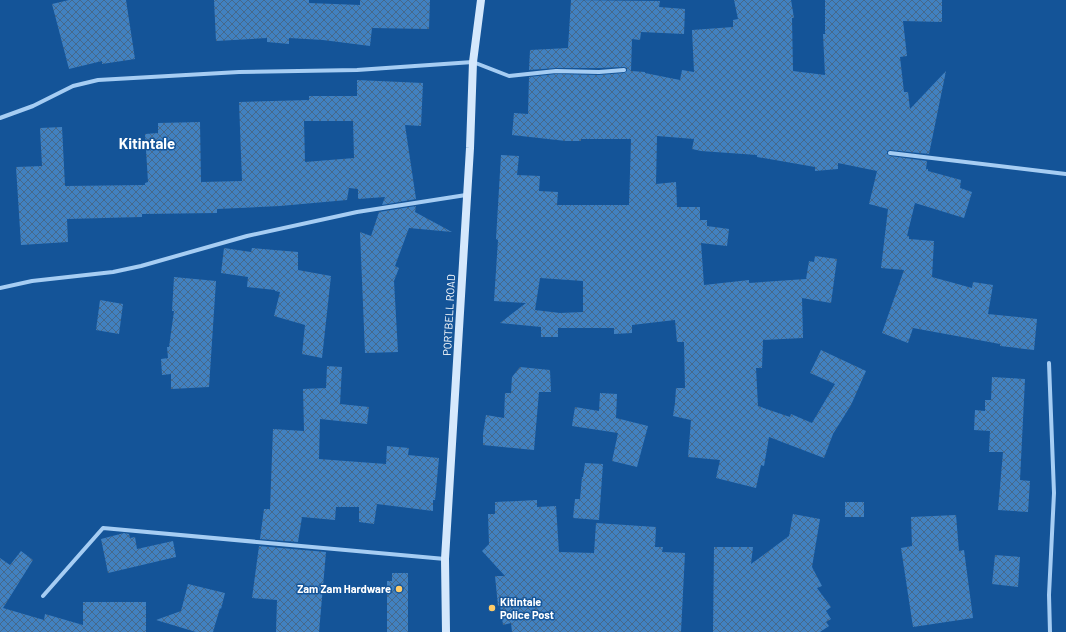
<svg xmlns="http://www.w3.org/2000/svg" width="1066" height="632" font-family="Barlow,sans-serif">
	<defs>
		<pattern id="building-cross-hatch" width="8" height="8" patternUnits="userSpaceOnUse"><rect width="8" height="8" fill="#4181c1"/><path d="M0 0l8 8M0 8l8-8" fill="none" stroke="#46698c"/></pattern>
	</defs>
	<rect width="100%" height="100%" fill="#145498"/>
	<path fill="url(#building-cross-hatch)" fill-rule="evenodd" d="M69,0H126L135,59L102,64V61L69,69L52,4Z
		M214,0H309V3L360,5V0H430L429,29L372,28L370,46L323,40L289,38V44L267,42V38L216,41Z
		M571,0L660,1L659,7L685,9L684,34L641,32L640,40L632,39L631,71L645,72V73L680,80L682,70L694,72L692,30L733,27V20L738,19L734,0H791L794,18H792L793,71L825,75L823,34H825V0H942V22L903,21L907,56L900,57L904,92H908L910,109L946,71L929,154L890,150L887,151V154L890,156L927,161L926,169H928V171L961,180L960,188L972,192L964,218L915,203L907,236H909V239L934,241L932,277L972,288L973,282L993,285L988,314L1037,319L1034,350L1000,346V344L913,328L908,343L882,333L904,270L881,268L888,209L869,204L877,171L838,163V169L815,171V167L757,157V155L701,151L692,149L694,139L657,136L656,184L676,182L677,207H700V220H707V226L729,229L727,246L701,243L704,285L749,280V283L806,279L809,261L814,262L815,256L837,259L831,303L802,298L803,338L763,340L762,368H756L758,406L790,417L791,414L812,423L835,384L810,373L821,350L866,371L851,405L833,434L824,458L769,437L764,466L761,465L756,488L716,478L720,460L688,457L691,420L673,416L675,403L676,388H685L684,342H677L675,320L632,325V333L614,334V328H558V337H541V327L500,323L526,303L494,301L498,240L496,239L501,155L519,156L517,175L540,176L539,191L558,192L557,205H629L631,139H581V141H566L512,135L514,113L528,114L529,77L556,74L599,75L624,73L627,71V68L624,67L599,68H556L529,70L530,50L568,48ZM540,278L583,281V312L560,313L535,310Z
		M357,80L423,83L421,126L405,125L416,199L382,205L385,197L358,199V189L349,188L347,200L280,206L217,209V213L142,214V217L67,219L68,242L21,245L16,167L42,166L40,128L62,127L65,186L145,185V183L148,182L145,134L158,133V123L200,122L201,182L242,181L239,102L309,100V96H357ZM304,121H353L354,158L305,162Z
		M416,206L415,212L452,232L409,228L395,266L399,268L394,281L398,352L365,353L360,232L371,236L379,212Z
		M224,248L251,252L252,248L298,252V270L331,276L322,358L302,354L305,325L274,316L280,292L275,291V290L247,287L248,277L221,273Z
		M174,277L216,281L209,387L171,389V374L162,375L161,359L168,358L167,347H169L174,311H172Z
		M100,300L123,304L119,334L96,330Z
		M327,366L342,367L340,404L369,407L367,424L320,419L319,459L386,464L387,446L409,448L408,455L439,458L435,500H433V511L377,504L374,524L359,522V507H336L335,520L302,517L298,542L260,539L264,509H270L273,429L304,431L303,389L326,388Z
		M520,367L550,370L551,392H539L534,450L483,445V434L486,415L504,418L505,393H511L512,377Z
		M992,377L1025,379L1020,480L1030,481L1028,512L998,510L1003,452H989L990,431L974,430L975,410L985,411V400H991Z
		M600,393L617,394L616,418L648,426L637,467L612,461L618,433L572,426L575,407L599,411Z
		M585,463L603,464L599,520L573,518L575,499H580L582,477H583Z
		M537,500V507L556,506L559,552L594,553L596,523L656,527L655,547H663L662,552L685,553L681,632H512L511,623L503,625L500,606H498L495,576H505L482,551L489,544L488,514H495V502Z
		M845,502H864V517H845Z
		M793,514L820,519L812,567L822,586L817,588L831,607L826,611L831,619L826,622L829,626L820,632H713L714,547H753L751,564L789,536Z
		M956,515L959,551L964,550L973,618L913,627L901,548L912,546L911,517Z
		M124,533L129,534L130,538L135,537L137,549L173,541L176,557L108,573L101,539Z
		M259,546L326,552L319,632H276L277,600L252,598Z
		M21,551L33,560L3,608L44,620L45,614L83,625V602H146V632H0V558L10,565Z
		M995,555L1020,557L1018,587L992,584Z
		M392,573H408V632H387V581H392Z
		M188,584L225,593L221,609L220,608L213,632H196L156,620L181,611Z"/>
	<g fill="none" stroke-linecap="round" stroke-linejoin="round">
		<path stroke="#a6cdf3" stroke-width="4" d="M0,118L33,106L73,86L98,80L239,72L357,70L473,62L509,76L556,71L599,72L624,70
			M890,153L1066,174
			M0,288L32,281L113,272L141,266L247,236L357,212L466,195
			M1049,363L1054,493L1049,595L1050,632
			M43,596L103,528L445,559"/>
		<path stroke="#d5e8fc" stroke-width="8" d="M446,632L445,559L470,148L473,62L481,0"/>
	</g>
	<g fill="#ffcc68" stroke="#145498" stroke-width="1.5">
		<circle cx="399" cy="589" r="4"/>
		<circle cx="492" cy="608" r="4"/>
	</g>
	<g text-anchor="middle" stroke-width="3" stroke-linejoin="round" paint-order="stroke">
		<g font-size="11" fill="#fff" stroke="#145498">
			<text transform="translate(449 315) rotate(-87)" y="4">PORTBELL ROAD</text>
		</g>
		<g font-size="11" font-weight="bold" fill="#fff" stroke="#145498" text-anchor="end">
			<text x="391" y="593">Zam Zam Hardware</text>
			<text x="500" y="606" text-anchor="start">Kitintale<tspan x="500" dy="13">Police Post</tspan></text>
		</g>
		<g font-size="15" font-weight="bold" fill="#fff" stroke="#145498">
			<text x="147" y="149">Kitintale</text>
		</g>
	</g>
</svg>
